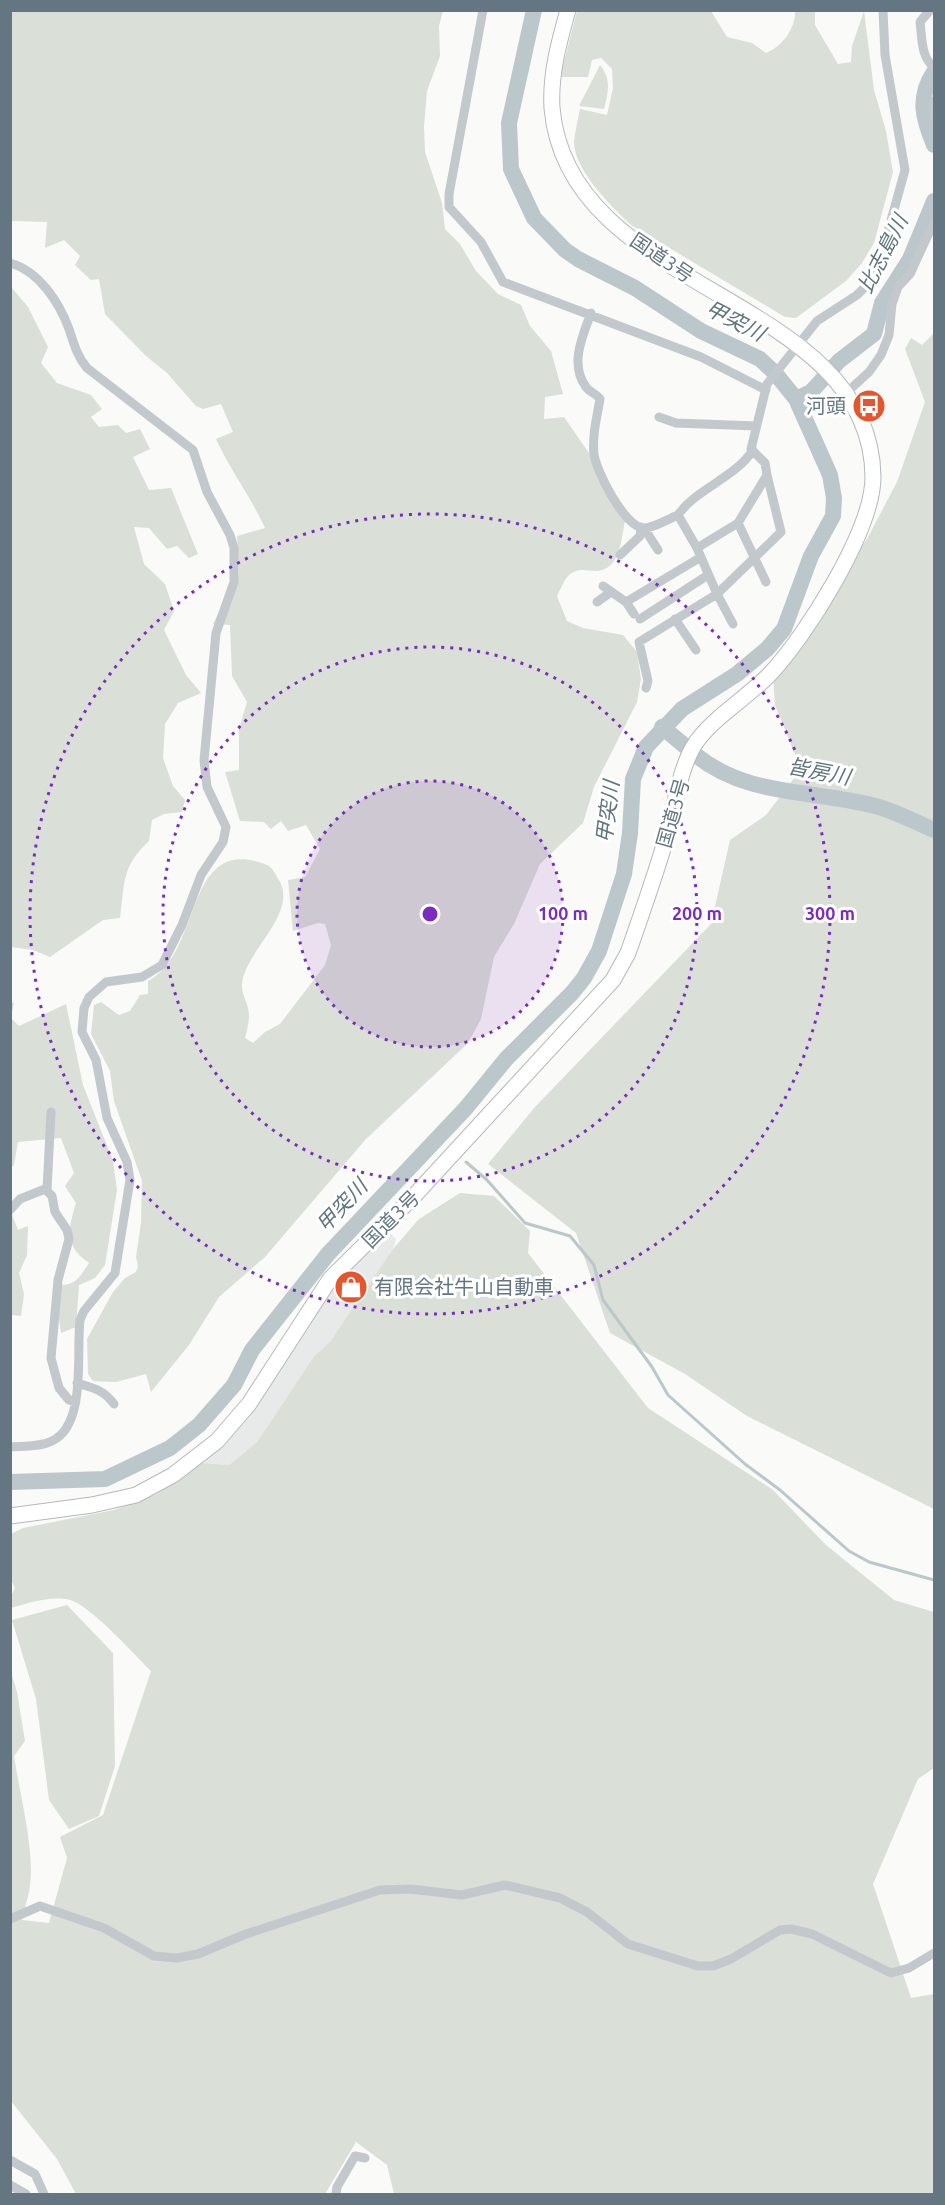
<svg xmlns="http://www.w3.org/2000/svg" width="945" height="2205" font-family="Ubuntu,'Noto Sans JP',sans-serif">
	<rect width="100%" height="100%" fill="#fafaf8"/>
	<path fill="#e8e9e9" d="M389,1232L396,1239L393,1249L357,1306L330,1342L314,1356L257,1442L229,1465L203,1463L235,1433L257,1405L338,1280Z"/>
	<path fill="#dadfd7" d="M11,11H443L439,26L440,56L427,91L424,127L425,152L442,203L445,229L460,244L476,271L498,294L521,305L530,326L551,351L563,394L545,397L544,419L564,417L591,456L625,521C621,539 621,570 596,571C586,571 579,567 569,575C564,580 560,590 557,596L567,621L583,628L623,635L637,652L641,679L637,702L594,787L583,823L540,864L514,924L494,957L481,1019L473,1034L466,1045L366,1139L265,1257L219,1297L189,1345L151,1392L146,1374L116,1382L93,1381L88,1374L87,1339L113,1292L125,1278L136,1272L138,1266L136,1257L141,1223L142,1181L114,1101L110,1071L91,1034L94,1005L101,1002L119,1015L130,1011L140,995L148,994V981C203,953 183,834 265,864C271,866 274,871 277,877C302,911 245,950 242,984C241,994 249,1005 249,1015C249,1023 247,1031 245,1038L253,1043L265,1032L280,1024L325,965L331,945L325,924L318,923L293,931L288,880L305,877L320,849L306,825L288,831L281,821L271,829L264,822L240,821L225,772L239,770V729L247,702L232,676L230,625L213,624L239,574L237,536L265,528C251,497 230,470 216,439L233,432L221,404L203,409L196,406L167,373L146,356L105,314L99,279L91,280L75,265L80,256L64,240L45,248L47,222L11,221Z
		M577,11H711L727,37L752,43L766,53C782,47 796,28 795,11H815V25L838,64L851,62L852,46L864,11L874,90L886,131L893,172L874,243L862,263L846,281L796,318L785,317L631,225C611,206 574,170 574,142C575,131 578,120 580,109L607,115L613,88L612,69L601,58L592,60L588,77H560Z
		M600,65C612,80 608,92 604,109L579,106Z
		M11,287L28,307L48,347L41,363L57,383L91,395L102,409L91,417L99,427L118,425L126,433L140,429L150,449L133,457L149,490L171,488L198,554L189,558L177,546L167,549L149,528L134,527L144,564L165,584L174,611L164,630L186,675L201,693L178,703L165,724L163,758L173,786L185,800L182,812L164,814L152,820L149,841C121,867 125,883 120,918L103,920L50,957L33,950L11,947Z
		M934,333V1509L747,1416L685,1374L610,1333L576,1233L488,1164L535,1107L711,924L730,840L766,815L801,769L775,705L773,676L867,539L897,482L925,402L905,349L911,338L922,345Z
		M10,1001L14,1003L11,1018L19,1026L66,1004L83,1085L113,1161L117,1190L105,1265L95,1278L79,1285L76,1327L61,1333L54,1285C75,1286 78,1280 89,1263C64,1246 68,1230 76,1203L65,1186L74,1173L61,1138L18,1142L14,1165L11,1167Z
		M460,1193L494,1196L530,1231L528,1253L648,1408L773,1490L826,1545L894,1600L934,1612V1768L918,1779L873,1884L911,1998L934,1994V2194H394L387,2165L356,2142L325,2194H76L57,2159L11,2101L10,1668L17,1692L25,1741L14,1756C19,1790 35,1852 30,1884C29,1897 24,1908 22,1920L49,1923L67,1858L60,1837L103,1815L151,1671C135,1655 90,1605 70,1600C52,1595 28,1603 11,1608V1596L15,1588L11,1580V1534L23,1528L114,1510L157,1494L202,1463L229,1465L257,1442L314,1356L330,1342L393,1249L419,1219Z
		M10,1209L18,1230L28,1226L27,1255L19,1273L24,1294L21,1316L11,1315Z
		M67,1605L113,1653L115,1766L99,1816L69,1829L49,1800L36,1699L12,1620Z"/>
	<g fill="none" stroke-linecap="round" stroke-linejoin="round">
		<path stroke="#bbc7cb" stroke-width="3" d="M466,1162L487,1180L525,1223L570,1236L594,1265L603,1300L652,1367L668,1395L745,1464L780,1490L849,1551L869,1562L934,1580"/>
		<path stroke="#bbc7cb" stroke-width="16" d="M934,72C917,98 923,118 934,145
			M796,399L811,392L839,361L874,334L882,303L910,259L934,201
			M662,727L685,746
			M697,756C748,797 815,790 875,806C895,811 915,822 934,830
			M10,1482L105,1479L170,1448L199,1425L234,1385L252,1350L328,1254L466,1108L506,1059L572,993L584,978L599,951L624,874L630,833L633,779L646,747L682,709L737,674L767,649L784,629L811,556L833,516L834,498L830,475L796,399L775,373L760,359L701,331L635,288L578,259L565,250L534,218L511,169L509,123L534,10"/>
		<g stroke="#b4b9bd" stroke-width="17">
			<path id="highway" d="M10,1516L92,1505L136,1495L173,1475L217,1441L249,1404L330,1279L414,1196L613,980L628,953C641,916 654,879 665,842C674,812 678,774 693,747C709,720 747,698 769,675C806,636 873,530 873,477C871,293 568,296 552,108C550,74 559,42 568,10"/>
		</g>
		<path stroke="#c3c8cc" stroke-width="9" d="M483,10L449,194V207L481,242L503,282L701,357L766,390
			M930,10L920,22C922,37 921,58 934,67
			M934,101V117
			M10,263C39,271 59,302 69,329C74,344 77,356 87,368L193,450L207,492L230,535L234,548V582L216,633L204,760L207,787L226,827L223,842L201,875L182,925L162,965L142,977L106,982L89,997L84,1008L82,1032L96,1060L107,1118L127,1162L130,1180L115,1273L84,1311L80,1320C76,1353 87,1425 52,1441C40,1447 24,1446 10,1447
			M591,313C583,335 569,364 586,387C589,392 596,393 600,399C597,417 592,435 594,454C596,471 625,528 644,528C654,528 668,519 678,515L697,548
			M846,393L869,372L881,355L889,335L892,304L898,287L910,274L934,222
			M659,417L676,423L756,426
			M678,515C697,488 735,478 753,450
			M738,523L766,582
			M644,528L658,550
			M620,555L640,536L641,527
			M603,586L626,602
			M597,602L611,592
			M634,614L626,602L701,557
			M640,619L708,575
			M675,619L696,650
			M733,624L717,594L781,532L767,475
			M646,688L648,681L639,642L717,594L697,548L738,523L767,475L765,463L751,449L767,384L817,321L857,295L867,285L880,260L905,170L885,55L883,10
			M47,1190L51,1112
			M10,1210L20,1199L45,1189L52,1196L55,1212L67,1230L69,1239L58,1280L51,1358L59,1388L69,1400L75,1402
			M77,1383C93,1388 104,1390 114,1404
			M10,1919L40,1906L104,1928L154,1956L177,1958L198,1954L246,1934L380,1890L410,1889L462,1895L505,1885L560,1898L587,1912L628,1944L698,1966H713L731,1959L780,1930L791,1929L812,1934L891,1973L909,1968L934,1953
			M10,2160L35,2174L44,2194
			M10,2185L26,2194
			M336,2194L337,2187L355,2156L365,2158"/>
		<use href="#highway" stroke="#fff" stroke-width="15"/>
	</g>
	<circle cx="430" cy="914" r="133" fill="#7b2cbf" fill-opacity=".12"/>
	<g fill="none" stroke="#7b2cbf" stroke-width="3" stroke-dasharray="3 6">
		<circle cx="430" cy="914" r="133"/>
		<circle cx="430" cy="914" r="267"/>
		<circle cx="430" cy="914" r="400"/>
	</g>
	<defs>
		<g id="bus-disc" transform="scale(1.725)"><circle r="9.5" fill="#e4572e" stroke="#fff"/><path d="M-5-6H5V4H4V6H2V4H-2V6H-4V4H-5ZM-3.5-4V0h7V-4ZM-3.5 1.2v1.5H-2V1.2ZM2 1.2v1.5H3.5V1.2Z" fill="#fff"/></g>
		<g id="shop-disc" transform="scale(1.725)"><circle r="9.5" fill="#e4572e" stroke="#fff"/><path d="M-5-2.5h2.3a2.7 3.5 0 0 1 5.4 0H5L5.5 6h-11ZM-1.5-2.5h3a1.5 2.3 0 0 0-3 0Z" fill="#fff"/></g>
	</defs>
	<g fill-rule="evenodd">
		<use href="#bus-disc" x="869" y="406"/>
		<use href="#shop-disc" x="351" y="1287"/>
	</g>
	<g text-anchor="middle" stroke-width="6" stroke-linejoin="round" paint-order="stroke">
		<g font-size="20" fill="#657683" stroke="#fff">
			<text transform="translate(662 258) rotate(34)" y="7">国道3号</text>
			<text transform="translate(673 813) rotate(-74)" y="7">国道3号</text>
			<text transform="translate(391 1219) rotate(-45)" y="7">国道3号</text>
		</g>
		<g font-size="20" fill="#657683" stroke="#fff" text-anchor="end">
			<text x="846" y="413">河頭</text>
			<text x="374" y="1294" text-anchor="start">有限会社牛山自動車</text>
		</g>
		<g font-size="21" font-style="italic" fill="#60757c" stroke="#fff">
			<text transform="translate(883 254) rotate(-63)" y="7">比志島川</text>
			<text transform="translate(735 321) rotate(27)" y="7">甲突川</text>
			<text transform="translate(819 772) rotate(11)" y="7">皆房川</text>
			<text transform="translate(608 812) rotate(-83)" y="7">甲突川</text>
			<text transform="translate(342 1206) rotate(-47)" y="7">甲突川</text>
		</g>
	</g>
	<circle cx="430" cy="914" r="9" fill="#7b2cbf" stroke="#fff" stroke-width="3"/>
	<g font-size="18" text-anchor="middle" font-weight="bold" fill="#7b2cbf" stroke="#fff" stroke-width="6" stroke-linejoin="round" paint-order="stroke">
		<text x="563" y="920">100 m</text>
		<text x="697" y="920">200 m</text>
		<text x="830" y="920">300 m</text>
	</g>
	<rect width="945" height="2205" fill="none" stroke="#657683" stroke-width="24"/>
</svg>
